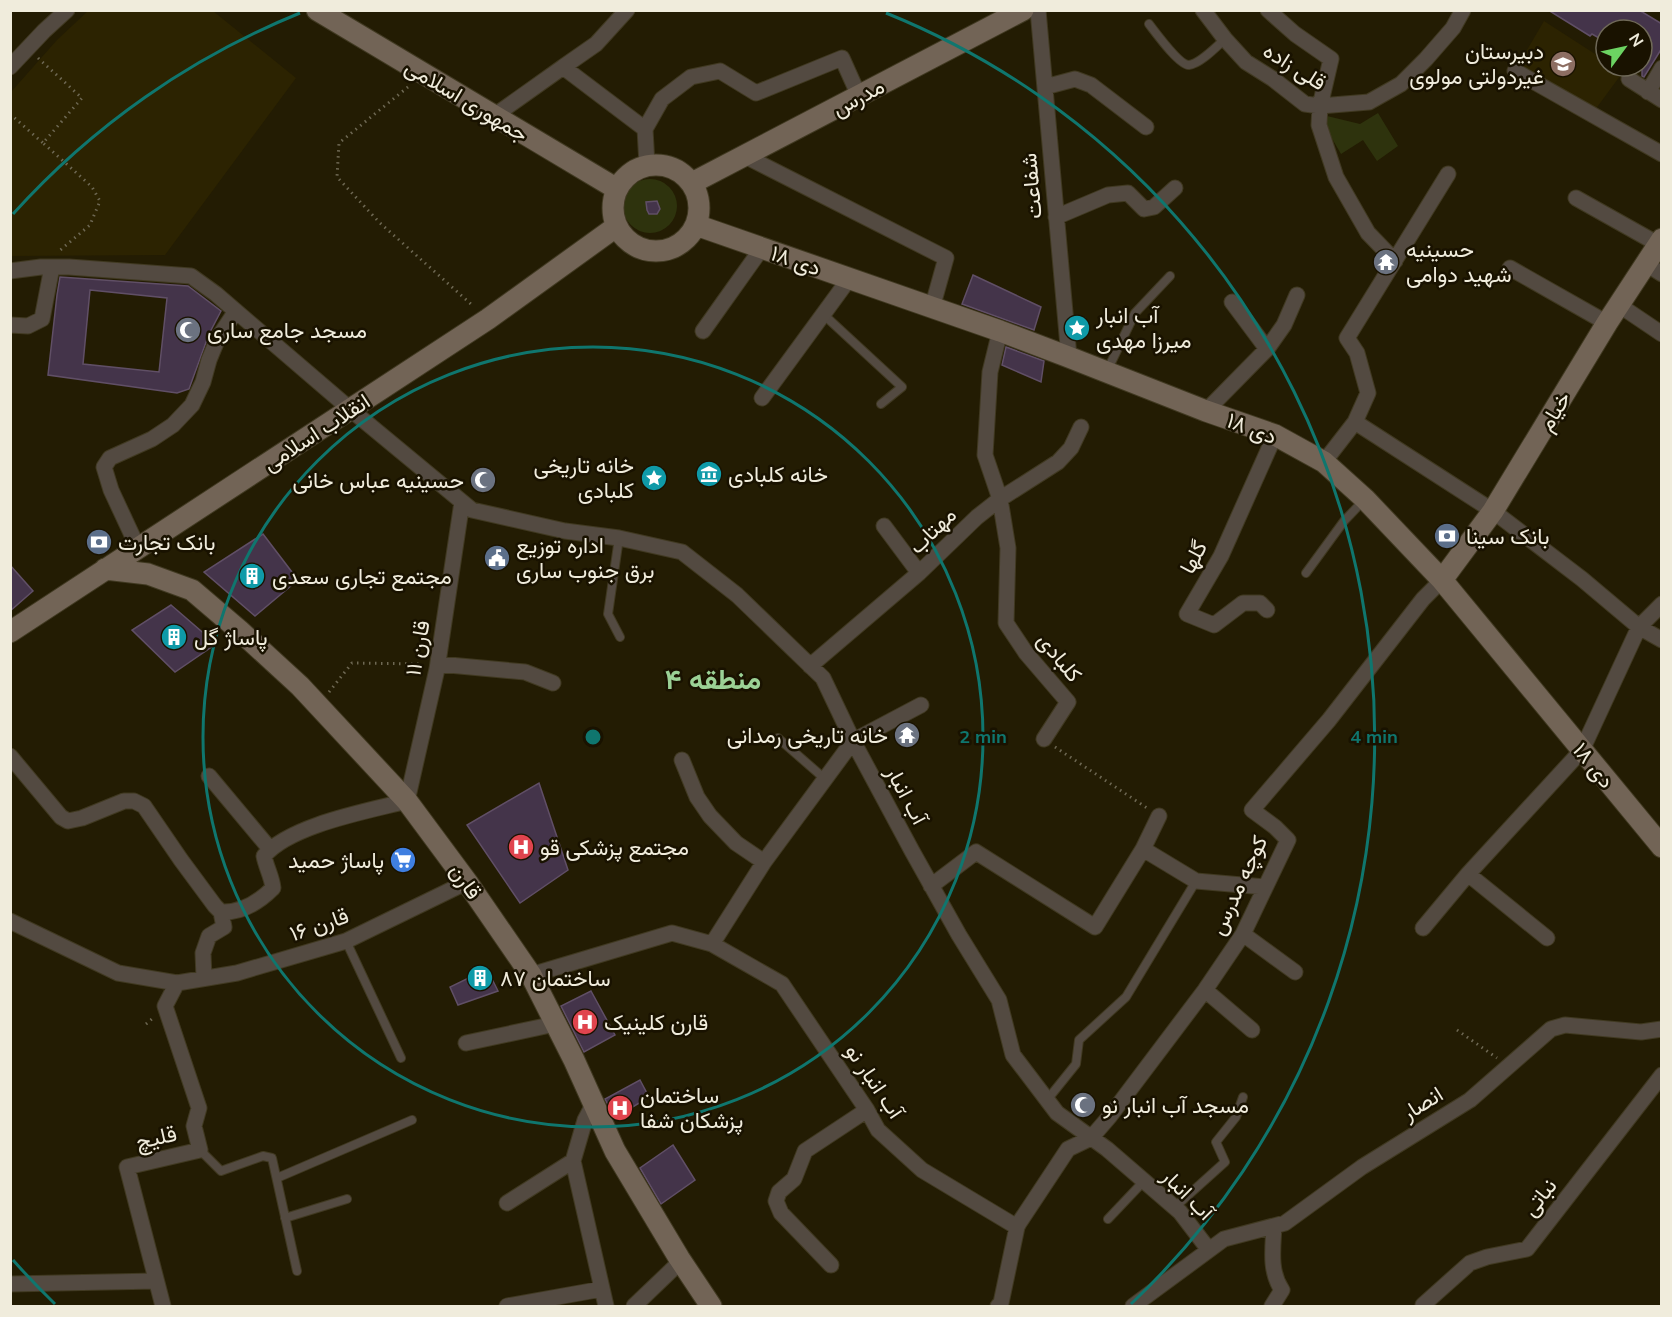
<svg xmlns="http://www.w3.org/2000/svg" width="1672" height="1317" font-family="Mulish,Vazirmatn,sans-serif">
	<rect width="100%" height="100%" fill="#231c03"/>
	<path fill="#2c2301" d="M89,10L213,11L296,78L165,255L11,256V92L57,40Z
		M1544,21L1606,61V66H1614L1623,72L1595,110L1517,67Z"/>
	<path fill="#2e330d" d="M1378,113L1398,146L1377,161L1363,140L1341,154L1323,123L1327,116L1360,124Z
		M623 206a27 27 0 1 1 54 0a27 27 0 1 1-54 0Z"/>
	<path fill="#44344a" stroke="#604f66" stroke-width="1.5" fill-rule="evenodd" d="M1548,10H1639L1662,24V48L1644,77L1642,76V30H1606V42L1592,34L1590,36Z
		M657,201L660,209L657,214H649L647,210L646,202Z
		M973,275L1041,307L1034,330L962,304Z
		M60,277L188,286L221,311L209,334L189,389L177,393L48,375L57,295ZM90,290L167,298L159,372L83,364Z
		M1006,347L1044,361L1041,382L1002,365Z
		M263,534L298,580L255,616L204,572Z
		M10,565L33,591L10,611Z
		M171,605L216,644L175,672L132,630Z
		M539,783L568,870L520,903L467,825Z
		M487,969L498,991L458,1005L450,987Z
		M591,991L615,1035L584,1052L561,1006Z
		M640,1080L649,1097L615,1118L605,1099Z
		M673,1145L695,1180L661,1204L640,1168Z"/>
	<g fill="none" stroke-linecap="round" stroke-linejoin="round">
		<g stroke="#403921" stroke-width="10">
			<path id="lane" d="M1149,24C1156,33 1179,65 1189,65C1200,64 1216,47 1225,39
				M823,314L902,387L881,404
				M1107,371L1135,313L1170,276
				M619,538L608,614L620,637
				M1306,573L1344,521L1365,499
				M778,738L825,779
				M346,941L401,1058
				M1047,1100L1076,1064L1079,1040L1126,997L1196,881
				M200,1150L221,1171L263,1156L272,1158L297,1271
				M277,1178L412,1120
				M1175,1207L1225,1162L1216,1142L1236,1117L1243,1097
				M285,1218L347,1199
				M1108,1219L1144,1181"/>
		</g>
		<g stroke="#403921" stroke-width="17">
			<path id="street" d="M1038,10L1069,357
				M1203,10L1225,39L1246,62L1273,79L1305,104L1320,106L1369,102L1401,84L1426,59L1453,28L1463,10
				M1268,10L1295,34L1331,59L1320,106L1319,125L1336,177L1368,233L1395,261
				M10,67L44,31L67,10
				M563,67L596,44L627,10
				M1515,71L1662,154
				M1629,79L1662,100
				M1045,87L1075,79L1091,85L1146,127
				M1648,92L1662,68
				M494,116L563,67L645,129
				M645,129L662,99L691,77L720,71L756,93L842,58L859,96
				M645,129L647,165
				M745,156L946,258L932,308
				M1576,198L1658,244
				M1056,217L1108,195L1128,193L1144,209L1154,207L1175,188
				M1646,264L1662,274
				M1510,268L1607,323
				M10,271L41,267H69L191,276L216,294L350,409L472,510L565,531L619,538L682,552L737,595L823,678L853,741L912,851L959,935L999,1000L1013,1055L1057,1113L1107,1149L1180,1212L1209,1250
				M1232,302L1267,349L1284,325L1297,295
				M1619,305L1662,334
				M10,325L28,326L42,319L52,267
				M703,331L762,248
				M1000,331L990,372L985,455L1000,499L1008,548L1006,623L1026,653L1068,702L1044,739
				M762,398L849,279
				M1206,411L1267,349
				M1355,422L1493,511L1582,579L1639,627L1662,640
				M1324,462L1355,422L1368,393L1357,353L1347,338L1448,174
				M884,526L919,573
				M138,548L111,490L104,467L110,458L152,439L173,425L192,405L203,382L209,360L218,338L236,311
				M1267,610L1260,603H1243L1214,625L1187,614L1221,556L1275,435
				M438,664L525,672L553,683
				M810,666L919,573L977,517L1000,499L1058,462L1071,448L1081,427
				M10,756L61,817L68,821L82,818L124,801H134L144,806L181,860L215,906L221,912
				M682,760L697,797L710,816L736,843L764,862
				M209,776L270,849
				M1143,849L1196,881L1265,887
				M1468,874L1547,938
				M931,886L976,852L1095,927L1143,849L1159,816
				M221,912C241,913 259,902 273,888C272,877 266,867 264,856C290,825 368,811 407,801L437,669L462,502
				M10,921L118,973L177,983L237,973L346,941L467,882
				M1423,928L1468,874L1582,750L1639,627L1662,604
				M1243,934L1295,972
				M712,944L764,862L853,741L921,705
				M531,975L672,933L712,944L782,984L867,1110L878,1130L922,1170L1017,1227
				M204,978L203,953L209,936L224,927L221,912
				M1205,990L1252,1030
				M466,1043L555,1024
				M594,1103L585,1120L573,1161L606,1306
				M507,1203L573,1161
				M831,1265L781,1213L776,1201L779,1192L794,1179L805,1151L867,1110
				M10,1284L156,1281
				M163,1306L127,1167L200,1150L194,1126L199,1108L165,1006L177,983
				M507,1306L602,1289
				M634,1306L681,1261
				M998,1306L1001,1303L1017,1227L1019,1223L1068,1149L1091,1138L1110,1116L1205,990L1243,934L1288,840L1275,827L1252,810L1329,720L1423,599L1442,580
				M1133,1306L1224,1239L1285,1223L1362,1167L1470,1100L1551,1029L1565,1025L1641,1032L1662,1029
				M1272,1306L1282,1290C1269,1271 1273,1248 1274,1226
				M1425,1306L1423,1305L1470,1263L1487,1257L1527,1249L1662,1075"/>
		</g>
		<g stroke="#403921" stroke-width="23">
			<path id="secondary" d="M317,10L617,189
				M613 208a43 43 0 1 1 86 0a43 43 0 1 1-86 0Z
				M692,183L1023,10
				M696,225L1000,331L1066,356L1206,411L1275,435L1324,462L1365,499L1442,580L1662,847
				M105,569L148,574L192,590L240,631L300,686L407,801L467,882L531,975L574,1060L615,1151L679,1258L711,1306
				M1442,580L1493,511L1607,323L1662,239
				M10,632L488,319L617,226"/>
		</g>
		<path stroke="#6e6853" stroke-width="3" stroke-dasharray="1.5 4.5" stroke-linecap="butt" d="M38,58L82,98L43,143L92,187L100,201L90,225L58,252
			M408,87L339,143L337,177L379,222L473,306
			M10,114L43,143
			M329,692L352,663L422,664
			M1055,747L1147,808
			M146,1024L153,1018
			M1457,1030L1497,1058"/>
		<use href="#lane" stroke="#534a41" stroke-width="8"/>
		<use href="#street" stroke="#534a41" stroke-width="15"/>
		<use href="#secondary" stroke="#726456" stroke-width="21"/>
	</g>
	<g fill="none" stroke="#0f766e" stroke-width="3">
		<circle cx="593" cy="737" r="390"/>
		<path d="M55 1304A781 781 0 0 1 13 1260M13 214A781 781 0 0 1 300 13M886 13A781 781 0 0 1 1131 1304"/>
	</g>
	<defs>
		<g id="school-disc" transform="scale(1.35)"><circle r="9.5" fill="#8d6e63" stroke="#191200"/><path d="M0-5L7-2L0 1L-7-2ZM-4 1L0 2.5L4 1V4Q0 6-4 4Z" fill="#fff"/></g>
		<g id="temple-disc" transform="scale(1.35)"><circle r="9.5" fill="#6b7280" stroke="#191200"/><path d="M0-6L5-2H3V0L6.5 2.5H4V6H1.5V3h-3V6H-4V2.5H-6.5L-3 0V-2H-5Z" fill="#fff"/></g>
		<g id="sight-disc" transform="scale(1.35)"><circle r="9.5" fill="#0f9aa8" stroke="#191200"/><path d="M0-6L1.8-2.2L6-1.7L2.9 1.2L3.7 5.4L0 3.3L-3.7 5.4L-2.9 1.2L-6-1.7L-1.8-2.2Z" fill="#fff"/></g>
		<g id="mosque-disc" transform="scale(1.35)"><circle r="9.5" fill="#6b7280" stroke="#191200"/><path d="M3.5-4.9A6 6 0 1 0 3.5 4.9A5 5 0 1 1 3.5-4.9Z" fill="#fff"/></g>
		<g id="museum-disc" transform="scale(1.35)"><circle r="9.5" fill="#0f9aa8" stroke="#191200"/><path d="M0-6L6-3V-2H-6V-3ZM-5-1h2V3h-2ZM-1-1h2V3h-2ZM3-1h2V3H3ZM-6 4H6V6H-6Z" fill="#fff"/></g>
		<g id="bank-disc" transform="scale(1.35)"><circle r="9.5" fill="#5c6f8a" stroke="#191200"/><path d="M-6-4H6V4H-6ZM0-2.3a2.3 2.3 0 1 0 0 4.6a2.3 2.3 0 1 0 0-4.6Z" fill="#fff"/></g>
		<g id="civic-disc" transform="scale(1.35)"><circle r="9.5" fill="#5c6f8a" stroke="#191200"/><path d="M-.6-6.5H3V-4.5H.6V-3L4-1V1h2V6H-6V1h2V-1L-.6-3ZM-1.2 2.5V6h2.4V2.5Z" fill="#fff"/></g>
		<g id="building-disc" transform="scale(1.35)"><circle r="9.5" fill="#0f9aa8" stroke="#191200"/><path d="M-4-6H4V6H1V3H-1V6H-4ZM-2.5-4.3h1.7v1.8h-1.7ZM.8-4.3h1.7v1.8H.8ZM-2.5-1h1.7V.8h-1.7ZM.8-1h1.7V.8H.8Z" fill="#fff"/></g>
		<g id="hospital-disc" transform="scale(1.35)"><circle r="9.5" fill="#e0444e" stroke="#191200"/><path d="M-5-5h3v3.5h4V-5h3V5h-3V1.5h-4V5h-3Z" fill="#fff"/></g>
		<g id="supermarket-disc" transform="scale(1.35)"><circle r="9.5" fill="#3f7fe0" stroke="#191200"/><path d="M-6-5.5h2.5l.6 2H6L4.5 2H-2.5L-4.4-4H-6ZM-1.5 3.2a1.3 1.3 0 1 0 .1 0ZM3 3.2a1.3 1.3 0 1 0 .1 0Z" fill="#fff"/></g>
	</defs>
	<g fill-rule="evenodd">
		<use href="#school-disc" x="1563" y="64"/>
		<use href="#temple-disc" x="1386" y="262"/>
		<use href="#sight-disc" x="1077" y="328"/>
		<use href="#mosque-disc" x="188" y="330"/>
		<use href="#museum-disc" x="709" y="474"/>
		<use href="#sight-disc" x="654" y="478"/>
		<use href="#mosque-disc" x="483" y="480"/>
		<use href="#bank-disc" x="1447" y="536"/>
		<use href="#bank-disc" x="99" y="542"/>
		<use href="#civic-disc" x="497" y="558"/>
		<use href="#building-disc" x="252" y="576"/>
		<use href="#building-disc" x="174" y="637"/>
		<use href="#temple-disc" x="907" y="735"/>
		<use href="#hospital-disc" x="521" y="847"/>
		<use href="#supermarket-disc" x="403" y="860"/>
		<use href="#building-disc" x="480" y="978"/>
		<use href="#hospital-disc" x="585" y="1022"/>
		<use href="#mosque-disc" x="1083" y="1105"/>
		<use href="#hospital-disc" x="620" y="1108"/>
	</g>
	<g text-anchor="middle" stroke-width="5" stroke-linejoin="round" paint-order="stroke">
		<g font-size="22" fill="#f0ecdc" stroke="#191200" text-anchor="start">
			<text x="1544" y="59" text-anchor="end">دبیرستان<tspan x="1544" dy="25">غیردولتی مولوی</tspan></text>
			<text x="1406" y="257">حسینیه<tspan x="1406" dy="25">شهید دوامی</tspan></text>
			<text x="1096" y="323">آب انبار<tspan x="1096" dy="25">میرزا مهدی</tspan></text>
			<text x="207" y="338">مسجد جامع ساری</text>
			<text x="634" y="473" text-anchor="end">خانه تاریخی<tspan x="634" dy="25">کلبادی</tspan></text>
			<text x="728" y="482">خانه کلبادی</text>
			<text x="464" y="488" text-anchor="end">حسینیه عباس خانی</text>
			<text x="1466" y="544">بانک سینا</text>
			<text x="118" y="550">بانک تجارت</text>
			<text x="516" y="553">اداره توزیع<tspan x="516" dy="25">برق جنوب ساری</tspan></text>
			<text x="272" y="584">مجتمع تجاری سعدی</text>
			<text x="194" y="645">پاساژ گل</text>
			<text x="888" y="743" text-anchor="end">خانه تاریخی رمدانی</text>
			<text x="540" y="855">مجتمع پزشکی قو</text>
			<text x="384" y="868" text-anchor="end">پاساژ حمید</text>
			<text x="500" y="986">ساختمان ٨٧</text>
			<text x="604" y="1030">قارن کلینیک</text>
			<text x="640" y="1103">ساختمان<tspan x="640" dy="25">پزشکان شفا</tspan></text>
			<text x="1102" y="1113">مسجد آب انبار نو</text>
		</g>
		<g font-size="22" fill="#f0ecdc" stroke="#191200">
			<text transform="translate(1295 66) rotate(32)" y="8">قلی زاده</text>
			<text transform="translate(858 97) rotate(-28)" y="8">مدرس</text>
			<text transform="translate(467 100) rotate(31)" y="8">جمهوری اسلامی</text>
			<text transform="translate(1031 186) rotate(-95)" y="8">شفاعت</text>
			<text transform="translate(796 260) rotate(19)" y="8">۱۸ دی</text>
			<text transform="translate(1554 411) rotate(-59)" y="8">خیام</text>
			<text transform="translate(1252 428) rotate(21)" y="8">۱۸ دی</text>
			<text transform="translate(316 432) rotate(-33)" y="8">انقلاب اسلامی</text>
			<text transform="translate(932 530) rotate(-44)" y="8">مهتاب</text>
			<text transform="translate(1193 557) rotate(-62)" y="8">گلها</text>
			<text transform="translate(417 648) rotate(-80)" y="8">قارن ۱۱</text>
			<text transform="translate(1060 657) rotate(51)" y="8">کلبادی</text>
			<text transform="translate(1594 765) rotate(51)" y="8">۱۸ دی</text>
			<text transform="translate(907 795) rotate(62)" y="8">آب انبار</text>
			<text transform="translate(466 881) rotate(55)" y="8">قارن</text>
			<text transform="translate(1238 885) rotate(-65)" y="8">کوچه مدرس</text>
			<text transform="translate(319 924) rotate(-19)" y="8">قارن ۱۶</text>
			<text transform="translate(875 1081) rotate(56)" y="8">آب انبار نو</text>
			<text transform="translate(1422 1103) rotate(-32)" y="8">انصار</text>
			<text transform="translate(156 1137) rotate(-13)" y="8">قلیچ</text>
			<text transform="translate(1188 1194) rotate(45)" y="8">آب انبار</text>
			<text transform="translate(1539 1197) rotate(-52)" y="8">نباتی</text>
		</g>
		<g font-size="28" font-weight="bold" fill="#9bd195" stroke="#191200">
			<text x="713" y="689">منطقه ۴</text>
		</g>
	</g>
	<circle cx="593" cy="737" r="9" fill="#0f766e" stroke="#191200" stroke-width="3"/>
	<g font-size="18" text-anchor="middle" font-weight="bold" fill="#0f766e" stroke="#191200" stroke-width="5" stroke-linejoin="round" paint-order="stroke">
		<text x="983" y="743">2 min</text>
		<text x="1374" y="743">4 min</text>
	</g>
	<rect width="1672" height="1317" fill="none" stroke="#f0ecdc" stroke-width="24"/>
	<g transform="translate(1624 48) rotate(57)"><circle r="28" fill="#191200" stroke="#6f6958" stroke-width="1.5"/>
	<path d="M0-4.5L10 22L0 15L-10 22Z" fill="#6cd362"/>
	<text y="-9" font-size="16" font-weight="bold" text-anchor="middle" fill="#f0ecdc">N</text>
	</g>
</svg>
